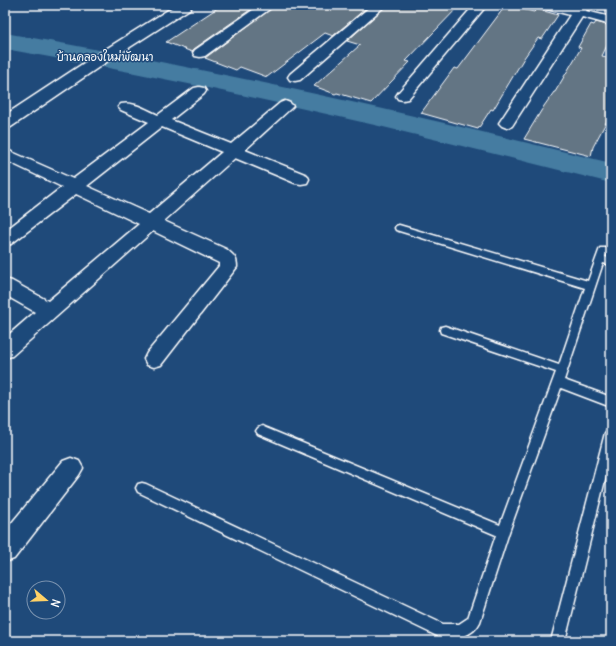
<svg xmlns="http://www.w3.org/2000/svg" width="616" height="646" font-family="Delius,'Playpen Sans Thai',sans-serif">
	<rect width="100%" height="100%" fill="#1f4a7a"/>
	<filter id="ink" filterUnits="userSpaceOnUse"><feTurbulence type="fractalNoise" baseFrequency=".025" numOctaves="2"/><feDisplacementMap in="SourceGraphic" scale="8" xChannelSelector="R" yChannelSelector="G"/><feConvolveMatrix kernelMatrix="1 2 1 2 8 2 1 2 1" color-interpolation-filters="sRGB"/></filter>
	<g filter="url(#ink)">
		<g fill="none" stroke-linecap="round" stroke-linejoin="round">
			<path fill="#457ca1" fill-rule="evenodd" d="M5,33C209,68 410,114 611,163V183C410,132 209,84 5,49Z"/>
		</g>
		<path fill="#647584" stroke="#fff" d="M222,5H257L194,49L192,52L166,42Z
			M276,5H370L333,36L325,33L267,77L240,67L236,70L205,58Z
			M387,5H460L406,61L410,62L371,103L337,93L335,94L314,86L360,45L347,41Z
			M506,5L534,12L537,9L558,15L542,39L538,38L524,58L493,110L491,109L478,129L421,113L454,68L458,69Z
			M596,22L611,26V37L602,56L611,58V113L593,147L591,156L524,139L544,106L554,92H555L581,48L578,47L591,24L594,25Z"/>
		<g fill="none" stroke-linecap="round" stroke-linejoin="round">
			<g stroke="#fff" stroke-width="3">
				<path id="service" d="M399,225L588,281L600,248H606L608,250L605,257L611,259V265L603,263L564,380L611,397V407L561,388L509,532L480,622C473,637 452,642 437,636L138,492L136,488L138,484L142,483L146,484L443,624H459L468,618L496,535L258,434L256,431L258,428L262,426L266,428L500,525L556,372L441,333L440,330L441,327L445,326L559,365L585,288L396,230L395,228L396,226Z
					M611,428V456L565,641H551L605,433L607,430Z"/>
			</g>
			<g stroke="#fff" stroke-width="3">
				<path id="minor" d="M260,5H275L205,56L200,57L195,56L193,53L195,50Z
					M372,5H386L300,80L295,81L290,80L288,77L290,74Z
					M474,5H487L408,99L403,100L398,99L396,96L398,93Z
					M542,5H563L575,8L577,5H589L586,11L611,17V25L582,17L512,126L507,128L502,126L499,123L570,15L543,8Z
					M199,87L204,88L206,91L204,94L171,120L231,144L280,103L285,101L290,103L293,106L290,109L245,150L307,175L309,179L307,183L301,184L295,183L235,158L164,221L226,249C233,255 237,257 237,267L161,365L154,367L147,365L144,359L147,353L219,266V263L153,231L12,356L5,358V338L35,312L5,295V279L12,281L48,301L139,224L76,194L11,244L5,246V231L62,187L5,160V149L73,179L149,122L121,110L118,107L121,104C133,101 147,110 158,115L194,88ZM162,127L222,152L149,214L87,186Z
					M71,458L79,461L83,468L79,475L14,559L5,562V531L63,461Z"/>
			</g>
			<g stroke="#fff" stroke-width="3">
				<path id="secondary" d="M176,5H193L191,8L102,65L11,127L5,128V115L90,59Z"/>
			</g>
			<use href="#service" fill="#1f4a7a" fill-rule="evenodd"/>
			<use href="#minor" fill="#1f4a7a" fill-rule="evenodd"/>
			<use href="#secondary" fill="#1f4a7a" fill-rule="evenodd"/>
		</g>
	</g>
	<g text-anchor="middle" stroke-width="3" stroke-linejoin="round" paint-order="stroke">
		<g font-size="11" fill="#fff" stroke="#1f4a7a">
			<text x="105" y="61">บ้านคลองใหม่พัฒนา</text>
		</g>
	</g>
	<rect width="616" height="646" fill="none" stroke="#1f4a7a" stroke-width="20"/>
	<rect x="10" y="10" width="596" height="626" fill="none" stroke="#fff" stroke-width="1.5" filter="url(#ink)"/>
	<g transform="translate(46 600) rotate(109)"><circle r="19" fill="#1f4a7a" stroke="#7992af"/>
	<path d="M0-3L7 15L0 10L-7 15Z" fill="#ffd166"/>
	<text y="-6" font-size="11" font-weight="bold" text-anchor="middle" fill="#ffffff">N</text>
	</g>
</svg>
